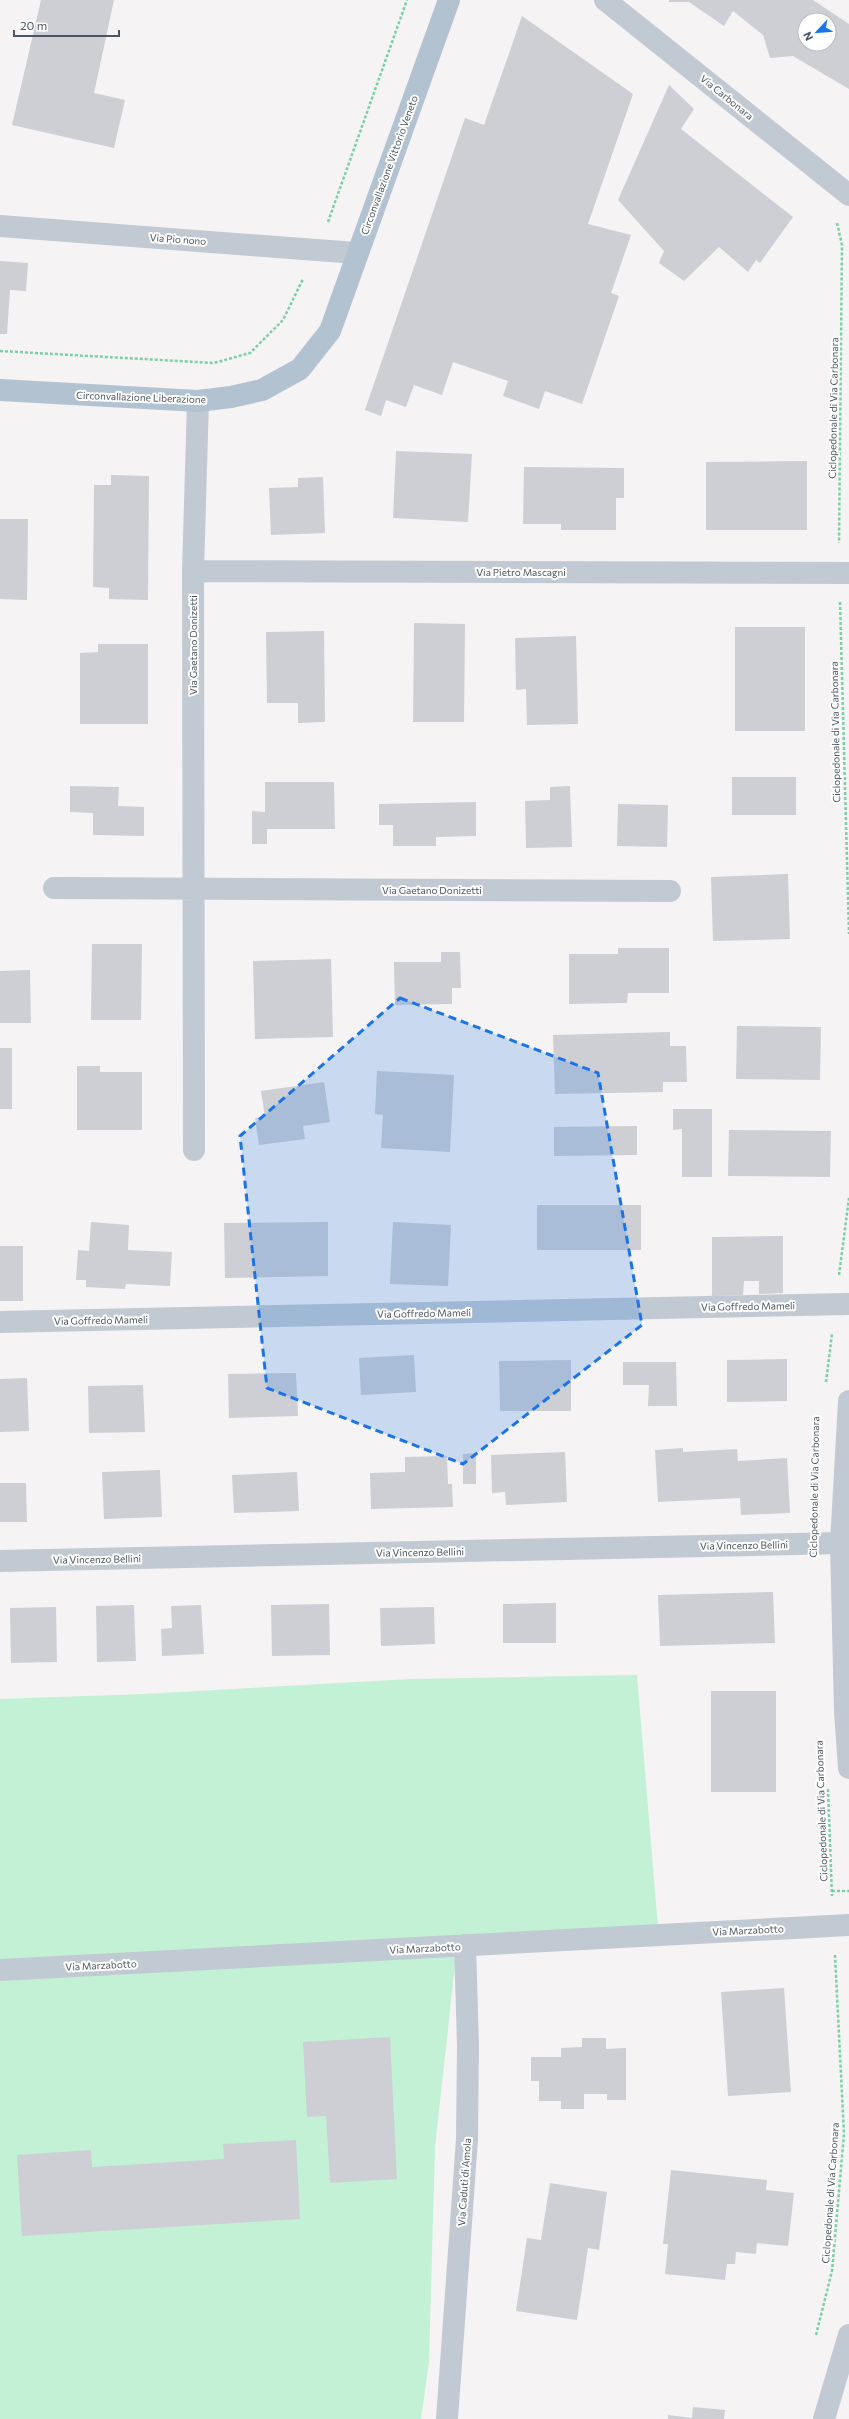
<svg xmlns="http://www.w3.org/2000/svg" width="849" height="2419" font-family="Commissioner,sans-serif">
	<rect width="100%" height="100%" fill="#f5f3f3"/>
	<path fill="#c3f1d5" d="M637,1675L659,1939L457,1947L435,2147L429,2362L421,2419H0V1699L144,1694L411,1679Z"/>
	<path fill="#cdcfd5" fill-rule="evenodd" d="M41,0H114L94,93L125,100L114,148L12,125Z
		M669,0H813L849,24V89L793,56L770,58L763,35L733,11L724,26L689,2H669ZM805,20H829V44H805Z
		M522,16L633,94L588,224L631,235L611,293L619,296L582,404L545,391L539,409L503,396L508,381L453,362L442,395L414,385L406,407L386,400L381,416L365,410L465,118L484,125Z
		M669,85L694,109L681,129L793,217L760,263L756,260L748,272L719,247L684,281L659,263L664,251L618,200Z
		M0,261L28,263L26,291L10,290L7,334H0Z
		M396,451L472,454L468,522L393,518Z
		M807,461V530H706V462Z
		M524,467L624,468V498H616V530H561V524H523Z
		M111,475L149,476L148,600L109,599V588L93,587L94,485H111Z
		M323,477L325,533L271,535L269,488L298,487V478Z
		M0,519H28L27,600L0,599Z
		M414,623L465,624L464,722H413Z
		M735,627H805V731H735Z
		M324,631L325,722L298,723V703H267L266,632Z
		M576,636L578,724L527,725L526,689L516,690L515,638Z
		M98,644H148V724H80V653L98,652Z
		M732,777H796V815H732Z
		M265,782H334L335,829H267V844H252V811L265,812Z
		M70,786L119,787L118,806L144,807V836L93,835V813L70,812Z
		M570,786L572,847L526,848L525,801L550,800V787Z
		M476,802V836L436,837V846H393V825H379V804Z
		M618,804L668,805L667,847L617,846Z
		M788,874L790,939L713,941L711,877Z
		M92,944H142L141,1020H91Z
		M618,948H669V993H628L627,1003L569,1004V954H618Z
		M441,952H460L461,988H452V1004L395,1005L394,962H441Z
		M331,959L333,1037L255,1039L253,961Z
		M30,970L31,1023H0V971Z
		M737,1026L821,1027L820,1080L736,1079Z
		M670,1032V1046H686L687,1082H663V1092L555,1094L553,1035Z
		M0,1048H12V1109H0Z
		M77,1066H100V1072H142V1130H77Z
		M377,1071L454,1075L450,1152L381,1148L383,1115L375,1114Z
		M324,1082L330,1122L303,1126L305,1139L259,1145L255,1118L265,1117L261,1091Z
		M673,1109H712V1177H682V1129L673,1130Z
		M637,1126V1155L554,1156V1127Z
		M729,1130L831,1131L830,1177L728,1176Z
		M537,1205H641V1250H537Z
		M91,1222L129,1225L128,1250L172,1252L170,1286L126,1284L125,1289L86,1287V1280H76L78,1250L89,1251Z
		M328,1222V1276L225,1278L224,1223Z
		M393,1222L451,1225L448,1286L390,1284Z
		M783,1236V1293L759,1294V1281H744L743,1295L712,1296V1237Z
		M0,1246H23V1301H0Z
		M414,1355L416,1392L361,1395L359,1358Z
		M787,1359V1401L727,1402V1360Z
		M571,1360V1411H500L499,1361Z
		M623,1362H676L677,1406H648L649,1385H623Z
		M296,1373L298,1416L229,1418L228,1374Z
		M27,1378L29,1431L0,1432V1379Z
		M143,1385L145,1432L89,1433L88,1386Z
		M683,1448V1452L737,1449L738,1461L787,1458L790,1513L741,1515L740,1498L658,1502L655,1450Z
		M565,1452L567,1502L506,1505L505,1492L492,1493L491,1455Z
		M476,1453V1484H463V1454Z
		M447,1456L448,1484H452L453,1507L371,1509L370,1473L405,1472V1457Z
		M160,1470L162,1517L104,1519L102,1472Z
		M297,1472L299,1511L234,1513L232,1475Z
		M0,1483H26L27,1522H0Z
		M773,1592L775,1643L660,1646L658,1595Z
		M556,1603V1643H503V1604Z
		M329,1604L330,1655L272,1656L271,1605Z
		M134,1605L136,1661L97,1662L96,1606Z
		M201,1605L204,1654L162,1656L161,1629L172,1628L171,1606Z
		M56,1607L57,1662L11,1663L10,1608Z
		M434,1607L435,1644L381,1646L380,1608Z
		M711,1691H776V1792H711Z
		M784,1988L791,2092L728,2096L721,1992Z
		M390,2037L397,2179L330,2183L326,2116L307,2117L303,2042Z
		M582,2038H606V2049L626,2048V2100H607V2094H584V2109H561V2101H539V2081H531V2057H561V2048L582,2047Z
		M296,2140L300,2219L22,2236L17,2155L91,2150L92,2167L224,2159L223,2144Z
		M671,2170L767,2180L766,2190L794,2193L788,2246L757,2243L756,2254L736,2252L735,2264H727L725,2280L665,2274L668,2244H663Z
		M550,2183L607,2192L599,2250L588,2248L577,2320L516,2311L527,2238L541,2240Z
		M693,2407L725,2410L724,2419H668V2415L692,2418Z"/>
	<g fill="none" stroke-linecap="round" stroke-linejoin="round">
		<path stroke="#7ad0a6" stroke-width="2.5" stroke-dasharray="3 2" stroke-linecap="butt" d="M328,222L407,0
			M837,223L842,245L839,543
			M0,351L214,363L250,353L283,320L303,279
			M840,602L849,934
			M839,1275L849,1198
			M826,1382L832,1334
			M828,1789L832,1896
			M832,1891H849
			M816,2335L832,2271L844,2134L835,1955"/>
		<path stroke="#c1cad2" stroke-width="22" d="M605,0L849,195
			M0,226L356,253
			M193,571L849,573
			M54,888L670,891
			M194,1150L193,571L198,401
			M0,1322L849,1304
			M849,1401L841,1543L845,1712L849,1768
			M0,1561L841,1543
			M0,1970L849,1925
			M447,2419L467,2139L468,2045L465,1945
			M824,2419L849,2335"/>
		<path stroke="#b3c2d1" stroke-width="22" d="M0,390L198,401L231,397L262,390L300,369L330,331L449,0"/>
	</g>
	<path fill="#1a73e8" fill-opacity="0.2" stroke="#1a73e8" stroke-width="3" stroke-dasharray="8 5" stroke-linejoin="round" d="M400,998L598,1073L642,1325L463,1464L267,1388L240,1136Z"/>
	<g text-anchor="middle" stroke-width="4" stroke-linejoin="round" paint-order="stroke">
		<g font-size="10" fill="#4a5661" stroke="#fff">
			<text transform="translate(727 97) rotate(39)" y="4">Via Carbonara</text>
			<text transform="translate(389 165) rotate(-70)" y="4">Circonvallazione Vittorio Veneto</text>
			<text transform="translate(178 239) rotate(4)" y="4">Via Pio nono</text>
			<text transform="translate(141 397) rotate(2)" y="4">Circonvallazione Liberazione</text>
			<text transform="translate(833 408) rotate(-89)" y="4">Ciclopedonale di Via Carbonara</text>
			<text x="521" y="576">Via Pietro Mascagni</text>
			<text transform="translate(193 645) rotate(-90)" y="4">Via Gaetano Donizetti</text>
			<text transform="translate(835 732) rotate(-91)" y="4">Ciclopedonale di Via Carbonara</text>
			<text x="432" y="894">Via Gaetano Donizetti</text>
			<text transform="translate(748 1306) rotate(-1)" y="4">Via Goffredo Mameli</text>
			<text transform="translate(424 1313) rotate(-1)" y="4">Via Goffredo Mameli</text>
			<text transform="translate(101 1320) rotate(-1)" y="4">Via Goffredo Mameli</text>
			<text transform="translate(814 1487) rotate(-89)" y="4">Ciclopedonale di Via Carbonara</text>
			<text transform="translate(744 1545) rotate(-1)" y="4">Via Vincenzo Bellini</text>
			<text transform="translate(420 1552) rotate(-1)" y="4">Via Vincenzo Bellini</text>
			<text transform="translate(97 1559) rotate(-1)" y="4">Via Vincenzo Bellini</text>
			<text transform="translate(821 1811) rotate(-92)" y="4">Ciclopedonale di Via Carbonara</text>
			<text transform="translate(748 1930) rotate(-3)" y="4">Via Marzabotto</text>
			<text transform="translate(425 1948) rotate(-3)" y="4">Via Marzabotto</text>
			<text transform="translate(101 1965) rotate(-3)" y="4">Via Marzabotto</text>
			<text transform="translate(464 2182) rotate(-86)" y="4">Via Caduti di Amola</text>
			<text transform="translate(830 2193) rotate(-86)" y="4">Ciclopedonale di Via Carbonara</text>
		</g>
	</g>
	<g transform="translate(817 32) rotate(244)"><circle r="19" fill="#ffffff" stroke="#b7bbc0"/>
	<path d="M0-3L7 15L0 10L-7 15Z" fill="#1a73e8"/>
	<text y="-6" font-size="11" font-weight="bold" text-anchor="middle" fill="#4a5661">N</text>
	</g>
	<path d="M14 30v6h105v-6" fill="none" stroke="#4a5661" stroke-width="2"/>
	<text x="20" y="30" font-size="12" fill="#4a5661" stroke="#ffffff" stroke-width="3" paint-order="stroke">20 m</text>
</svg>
